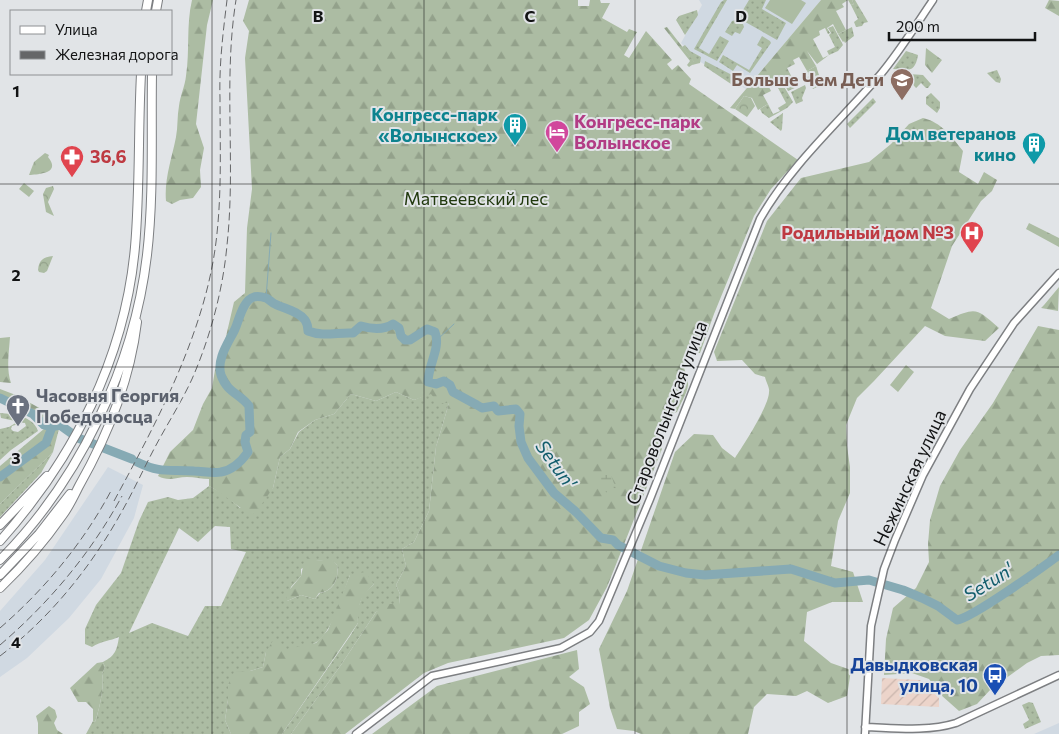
<svg xmlns="http://www.w3.org/2000/svg" width="1059" height="734" font-family="Commissioner,sans-serif">
	<defs>
		<pattern id="industrial-furrows" width="10" height="10" patternUnits="userSpaceOnUse" patternTransform="scale(1.25)"><rect width="10" height="10" fill="#ecd4ca"/><path d="M-1 1l2-2M0 10L10 0M9 11l2-2" fill="none" stroke="#c9b5ad"/></pattern>
		<pattern id="grass-dots" width="8" height="8" patternUnits="userSpaceOnUse" patternTransform="scale(1.25)"><rect width="8" height="8" fill="#acbca3"/><path d="M2 2h.1M6 6h.1" fill="none" stroke="#93a18b" stroke-width="1.8" stroke-linecap="round"/></pattern>
		<pattern id="forest-firs" width="22" height="20" patternUnits="userSpaceOnUse" patternTransform="scale(1.25)"><rect width="22" height="20" fill="#acbca3"/><path d="M5 1l3.5 6h-7zM16 11l3.5 6h-7z" fill="#93a18b"/></pattern>
		<pattern id="wetland-marsh" width="20" height="14" patternUnits="userSpaceOnUse" patternTransform="scale(1.25)"><rect width="20" height="14" fill="#acbca3"/><path d="M1 5h8M5 5V1M11 12h8M15 12V8" fill="none" stroke="#93a18b"/></pattern>
		<pattern id="park-crowns" width="20" height="18" patternUnits="userSpaceOnUse" patternTransform="scale(1.25)"><rect width="20" height="18" fill="#acbca3"/><path d="M2 6a3 3 0 1 1 6 0M12 15a3 3 0 1 1 6 0" fill="none" stroke="#93a18b"/></pattern>
	</defs>
	<rect width="100%" height="100%" fill="#e1e4e7"/>
	<path fill="#d0d9e2" d="M699,0H821L746,89L697,60L681,43L702,5Z
		M108,467L143,485L134,518L101,579L69,618L27,658L0,677V611L45,560Z
		M1059,723V734H1034Z"/>
	<path fill="url(#industrial-furrows)" d="M882,678L920,680L939,698V707L881,704Z"/>
	<path fill="url(#grass-dots)" fill-rule="evenodd" d="M724,0H727L699,48L709,54L720,36L729,41L717,61L694,49L721,2Z
		M749,0H766L762,9L786,23L777,40L740,19V15Z
		M852,0H855L868,22L864,23L862,26L856,27L854,22L858,19L851,5L854,4Z
		M697,10L698,15L685,35L676,20L679,16Z
		M736,20L743,24L744,27L740,34L735,32L732,36L725,32L732,21Z
		M833,26L843,45L838,51L829,55L827,51L835,47L829,35L831,33L828,28Z
		M852,27L854,36L845,43L844,41L843,42L838,34Z
		M762,36L770,41L771,43L750,73L737,65L733,71L719,62L723,55L749,70L762,48L757,45Z
		M685,45L690,51L701,57L700,63L692,65L694,62L682,47Z
		M906,51L918,55C915,73 909,70 893,69Z
		M705,61L732,75L731,77L737,81L739,80L743,82L740,87L737,88L704,66Z
		M816,66L820,78L817,87L813,89L807,77L809,76L807,71Z
		M997,70L1001,79L1000,83L996,82L987,73Z
		M909,74L923,75L931,84L928,88H926L921,83L916,88L906,77Z
		M782,83L793,102L787,108L769,118L762,113L760,109L768,104L773,114L780,111L778,108L786,103L777,86Z
		M805,85L806,88L802,98L803,101L796,104L791,92Z
		M931,93L940,102V108L937,113L926,104V97Z
		M873,98L876,102L850,128L847,124Z
		M783,113L782,129L781,131L770,122Z
		M396,392L414,400L431,393L449,403L436,447L429,511L414,542L402,549L406,566L396,585L400,594L399,604L376,612L341,665L291,734H282L350,636L358,623V608L363,594L374,584L350,575C343,593 332,634 315,643C302,650 281,649 266,652L263,667L250,671L228,685V700L225,720L231,734H86L93,721L95,722C99,711 105,684 102,674L105,667L103,662C115,656 117,650 119,637C110,641 101,641 92,647L85,644V629L96,605L121,573L139,521L148,502L168,497L178,500L193,498L209,486L224,494L240,508L273,488L280,457L290,449L299,432L315,420L334,414L351,394L376,401ZM215,526L230,527L231,549L246,552L221,606H205L188,636L152,623L129,633L179,528L198,542ZM331,560L337,565C339,578 334,591 320,593L315,599L301,595L287,601L291,587L301,576V569L316,561Z
		M0,413C14,414 33,416 38,431L11,450L0,460V429L9,427L17,422L22,423L12,426L11,429L13,431L18,432L26,426L25,423L1,418Z
		M53,452L41,473L0,517V504Z
		M1029,702L1033,703L1041,722L1025,729L1023,724L1029,720L1022,705Z"/>
	<path fill="url(#forest-firs)" d="M192,0H213L207,25L196,124L204,148L200,170L201,187L193,198L180,200L172,204L166,201C164,179 172,158 176,137C178,127 177,116 179,106C180,96 185,86 186,76C190,51 186,25 192,0Z
		M249,0H578V6H589L590,0H600L601,3H610L602,18L627,32L629,29L637,32L624,55L629,58L646,31L672,60L667,64L672,70L678,65L691,79L689,84L798,160L771,189L754,216L714,314L700,353C671,352 689,373 688,385C687,394 680,404 677,412C659,418 649,431 662,449L607,587L589,620L564,638L448,663L424,673L345,734H291L341,665L376,612L389,604H399L400,594L396,585L406,566L402,549L414,542L429,511L436,447L449,403H438L431,394L414,400L396,392L376,401L351,394L334,414L315,420L298,432L290,449L280,457L273,488L259,508L252,515C236,506 224,494 209,486V479C202,479 194,477 187,477C176,477 169,482 158,476L170,452L193,430L203,404L212,388L215,370L224,345L234,302L245,293L247,228L252,189L245,58L249,31L243,21Z
		M821,0H852L854,4L851,5L848,0L842,4L844,7L836,11L846,30L838,34L833,24L827,28L830,33L828,34L825,28L819,31L820,35L813,39L823,58L829,55L817,64L807,51L816,66L807,71L799,57L793,60L795,64L787,68L797,87L788,91L783,82L777,86L775,84L769,87L771,91L763,95L768,104L758,110L752,98L744,96L735,109L730,108Z
		M1049,0L1059,1V16L1045,8Z
		M667,27L695,63L689,67L687,65L690,61L664,28Z
		M926,48L942,60L932,73L925,65Z
		M923,118C941,122 952,137 963,151L959,172L978,184L984,172L997,180L992,191L981,201L952,246L931,308L949,319C977,307 976,308 999,328L985,341L945,336L925,326L874,381L857,398L846,425L847,446L850,467V493L838,521L831,566L853,572L863,602H832L807,612L804,641L831,663L851,670L847,696L828,703L807,691L796,696L767,694L754,707L748,734H641L634,731L617,729L610,708L599,649L627,591L675,452L694,434L713,435L722,448L735,458C743,446 769,406 769,392C770,388 766,382 765,377L755,374L742,360L717,361L714,352L767,221L801,178L869,162L891,144L909,124Z
		M1029,223L1059,238V247L1026,229Z
		M1059,287L1058,311L1041,308L1044,305Z
		M1038,326L1059,330V655L1041,656L1027,663L991,689L977,704L959,711L941,695L929,679L912,673L884,675L886,639L893,608L916,588L929,562L928,544L930,520L940,486L960,450L993,403Z
		M10,337C9,353 6,368 11,383L0,382V338Z
		M0,389L21,397L15,404L0,398Z
		M25,400L43,410L60,425L53,452L0,504V466L45,428L22,411Z
		M308,558L316,561L331,559L337,565C339,578 334,591 319,593L315,599L301,595L287,601L286,594L301,576L304,562Z
		M365,572L374,584C360,597 358,604 358,623L282,734H231L225,720L228,700V685L234,672L250,671L263,667L266,652L274,639L287,649L316,643L328,630L350,575Z
		M577,650L579,669L569,677L584,687L590,704L579,712V726L562,734H372L437,686Z
		M103,662L105,667L102,674C105,684 99,711 95,722L93,721V709L86,702H78L70,688L97,663Z
		M49,706L55,710L57,717L54,723L57,730L63,734H38V723L36,716Z"/>
	<path fill="url(#wetland-marsh)" d="M601,475H611L616,489L610,494L602,490L597,482Z"/>
	<path fill="url(#park-crowns)" d="M744,96L751,98L755,106L747,117L735,109Z
		M45,153L49,155L48,157C61,173 40,174 29,175L34,162Z
		M53,186L54,189L48,202L54,216L46,212L43,194L46,188Z
		M53,256L47,271L44,273L39,272L38,270C39,260 43,257 53,256Z"/>
	<path fill="#acbca3" d="M770,0H801L806,3L792,24L765,8Z
		M24,183L34,191L29,197L19,189Z
		M906,365L914,372L898,392L890,385Z"/>
	<g fill="none" stroke-linecap="round" stroke-linejoin="round">
		<path stroke="#86aab4" stroke-width="1" d="M266,298L271,233
			M438,339L454,324
			M60,420V425"/>
		<path stroke="#86aab4" stroke-width="9" d="M0,398L33,414L44,425L52,427
			M137,462C162,474 169,469 194,471C202,471 213,474 221,472C233,470 241,462 248,452L245,442L246,435L250,432L249,406C241,394 227,393 221,375C216,359 229,342 235,329C239,320 243,300 254,297C257,296 263,297 266,298C269,299 272,303 275,304C285,309 298,311 305,320C307,323 308,328 308,331C323,337 338,332 353,333L361,326C371,329 384,330 393,324L399,328L401,336L405,340H410L427,329L435,332C441,348 428,365 428,382L436,384L444,381L450,385L453,392L477,405L482,408L494,406L498,411L516,409L520,414L519,426L521,442L528,458L554,493L576,512L601,538L613,540L618,545L659,566L686,573L705,575L791,569L835,583L869,580L903,590L922,598L938,606L957,620C972,618 1043,567 1059,555
			M0,477L46,443L52,427L60,425L78,438L132,459"/>
		<g stroke="#7d7f82" stroke-width="9">
			<path id="minor" d="M865,727C895,728 927,732 956,723L1059,675
				M356,734L432,676L561,648L590,632L599,621L650,499L760,219C790,166 840,121 880,75C900,51 916,25 933,0
				M865,734L871,626L884,569L895,540L923,475L970,389L1014,323L1059,273"/>
		</g>
		<g stroke="#7d7f82" stroke-width="10">
			<path id="major" d="M146,11L148,0
				M156,11L158,0
				M0,525L47,476
				M0,541C73,459 125,359 135,247C140,190 138,131 141,74
				M0,560C79,481 134,366 147,255C154,195 151,134 152,74
				M0,575L39,534L70,494
				M0,588C23,566 44,542 62,516C69,507 74,496 79,486C108,435 130,380 137,322"/>
		</g>
		<use href="#minor" stroke="#fff" stroke-width="6"/>
		<use href="#major" stroke="#fff" stroke-width="8"/>
		<path stroke="#656668" stroke-width="1" stroke-dasharray="8 4" stroke-linecap="butt" d="M114,501C157,422 205,332 216,242C222,194 220,146 220,98C219,65 223,33 227,0
			M0,628C45,589 84,542 112,489
			M0,645C49,603 91,553 122,496
			M0,656C50,618 91,567 121,513C133,492 143,470 154,449C166,426 181,403 192,379C210,338 223,290 227,245C236,163 223,81 236,0"/>
	</g>
	<path fill="none" stroke="#121314" stroke-width="1" stroke-opacity="0.55" d="M212,0V734M424,0V734M635,0V734M847,0V734M0,184H1059M0,367H1059M0,550H1059"/>
	<defs>
		<g id="school-pin" transform="scale(1.25)"><path d="M0 17L-7.5 6A9.5 9.5 0 1 1 7.5 6Z" fill="#8d6e63" stroke="#e1e4e7"/><path d="M0-5L7-2L0 1L-7-2ZM-4 1L0 2.5L4 1V4Q0 6-4 4Z" fill="#fff"/></g>
		<g id="building-pin" transform="scale(1.25)"><path d="M0 17L-7.5 6A9.5 9.5 0 1 1 7.5 6Z" fill="#0f9aa8" stroke="#e1e4e7"/><path d="M-4-6H4V6H1V3H-1V6H-4ZM-2.5-4.3h1.7v1.8h-1.7ZM.8-4.3h1.7v1.8H.8ZM-2.5-1h1.7V.8h-1.7ZM.8-1h1.7V.8H.8Z" fill="#fff"/></g>
		<g id="hotel-pin" transform="scale(1.25)"><path d="M0 17L-7.5 6A9.5 9.5 0 1 1 7.5 6Z" fill="#d1479c" stroke="#e1e4e7"/><path d="M-6-4.5h1.5V1H6V5H4.5V3h-9V5H-6ZM-4 0a1.8 1.8 0 1 1 3.6 0ZM.5 0V-2.5h3Q6-2.5 6 0Z" fill="#fff"/></g>
		<g id="pharmacy-pin" transform="scale(1.25)"><path d="M0 17L-7.5 6A9.5 9.5 0 1 1 7.5 6Z" fill="#e0444e" stroke="#e1e4e7"/><path d="M-2-6h4v4h4v4h-4v4h-4v-4h-4v-4h4Z" fill="#fff"/></g>
		<g id="hospital-pin" transform="scale(1.25)"><path d="M0 17L-7.5 6A9.5 9.5 0 1 1 7.5 6Z" fill="#e0444e" stroke="#e1e4e7"/><path d="M-5-5h3v3.5h4V-5h3V5h-3V1.5h-4V5h-3Z" fill="#fff"/></g>
		<g id="church-pin" transform="scale(1.25)"><path d="M0 17L-7.5 6A9.5 9.5 0 1 1 7.5 6Z" fill="#6b7280" stroke="#e1e4e7"/><path d="M-1.2-6h2.4v3.5h3.3v2.4h-3.3V6h-2.4V-.1h-3.3v-2.4h3.3Z" fill="#fff"/></g>
		<g id="bus-pin" transform="scale(1.25)"><path d="M0 17L-7.5 6A9.5 9.5 0 1 1 7.5 6Z" fill="#1a4fb4" stroke="#e1e4e7"/><path d="M-5-6H5V4H4V6H2V4H-2V6H-4V4H-5ZM-3.5-4V0h7V-4ZM-3.5 1.2v1.5H-2V1.2ZM2 1.2v1.5H3.5V1.2Z" fill="#fff"/></g>
	</defs>
	<g fill-rule="evenodd">
		<use href="#school-pin" x="902" y="80"/>
		<use href="#building-pin" x="515" y="125"/>
		<use href="#hotel-pin" x="557" y="132"/>
		<use href="#building-pin" x="1034" y="144"/>
		<use href="#pharmacy-pin" x="72" y="157"/>
		<use href="#hospital-pin" x="972" y="233"/>
		<use href="#church-pin" x="18" y="406"/>
		<use href="#bus-pin" x="995" y="675"/>
	</g>
	<g text-anchor="middle" stroke-width="4" stroke-linejoin="round" paint-order="stroke">
		<g font-size="18" font-weight="bold" fill="#785e54" stroke="#e1e4e7" text-anchor="end">
			<text x="884" y="86">Больше Чем Дети</text>
		</g>
		<g font-size="18" font-weight="bold" fill="#0d838f" stroke="#e1e4e7" text-anchor="end">
			<text x="498" y="121">Конгресс-парк<tspan x="498" dy="21">«Волынское»</tspan></text>
			<text x="1016" y="140">Дом ветеранов<tspan x="1016" dy="21">кино</tspan></text>
		</g>
		<g font-size="18" font-weight="bold" fill="#b23c85" stroke="#e1e4e7" text-anchor="start">
			<text x="574" y="128">Конгресс-парк<tspan x="574" dy="21">Волынское</tspan></text>
		</g>
		<g font-size="18" font-weight="bold" fill="#be3a42" stroke="#e1e4e7" text-anchor="start">
			<text x="90" y="163">36,6</text>
			<text x="954" y="239" text-anchor="end">Родильный дом №3</text>
		</g>
		<g font-size="18" fill="#21390e" stroke="#e1e4e7">
			<text x="476" y="205">Матвеевский лес</text>
		</g>
		<g font-size="18" font-weight="bold" fill="#5b616d" stroke="#e1e4e7" text-anchor="start">
			<text x="36" y="402">Часовня Георгия<tspan x="36" dy="21">Победоносца</tspan></text>
		</g>
		<g font-size="18" fill="#121314" stroke="#e1e4e7">
			<text transform="translate(667 413) rotate(-69)" y="6">Староволынская улица</text>
			<text transform="translate(910 478) rotate(-65)" y="6">Нежинская улица</text>
		</g>
		<g font-size="18" font-weight="bold" fill="#164399" stroke="#e1e4e7" text-anchor="end">
			<text x="978" y="671">Давыдковская<tspan x="978" dy="21">улица, 10</tspan></text>
		</g>
		<g font-size="19" font-style="italic" fill="#125d6c" stroke="#e1e4e7">
			<text transform="translate(556 464) rotate(54)" y="7">Setun'</text>
			<text transform="translate(988 582) rotate(-32)" y="7">Setun'</text>
		</g>
	</g>
	<g font-size="16" text-anchor="middle" font-weight="bold" fill="#121314" stroke="#e1e4e7" stroke-width="4" stroke-linejoin="round" paint-order="stroke">
		<text x="318" y="22">B</text>
		<text x="530" y="22">C</text>
		<text x="741" y="22">D</text>
		<text x="16" y="97">1</text>
		<text x="16" y="281">2</text>
		<text x="16" y="464">3</text>
		<text x="16" y="648">4</text>
	</g>
	<rect x="10" y="10" width="162" height="65" fill="#e1e4e7" stroke="#8e9093"/>
	<rect x="20" y="26" width="25" height="8" fill="#ffffff" stroke="#8e9093"/>
	<text x="55" y="35" font-size="15" fill="#121314">Улица</text>
	<rect x="20" y="51" width="25" height="8" fill="#656668" stroke="#8e9093"/>
	<text x="55" y="60" font-size="15" fill="#121314">Железная дорога</text>
	<path d="M889 32v8h146v-8" fill="none" stroke="#121314" stroke-width="2.5"/>
	<text x="896" y="32" font-size="15" fill="#121314" stroke="#e1e4e7" stroke-width="4" paint-order="stroke">200 m</text>
</svg>
